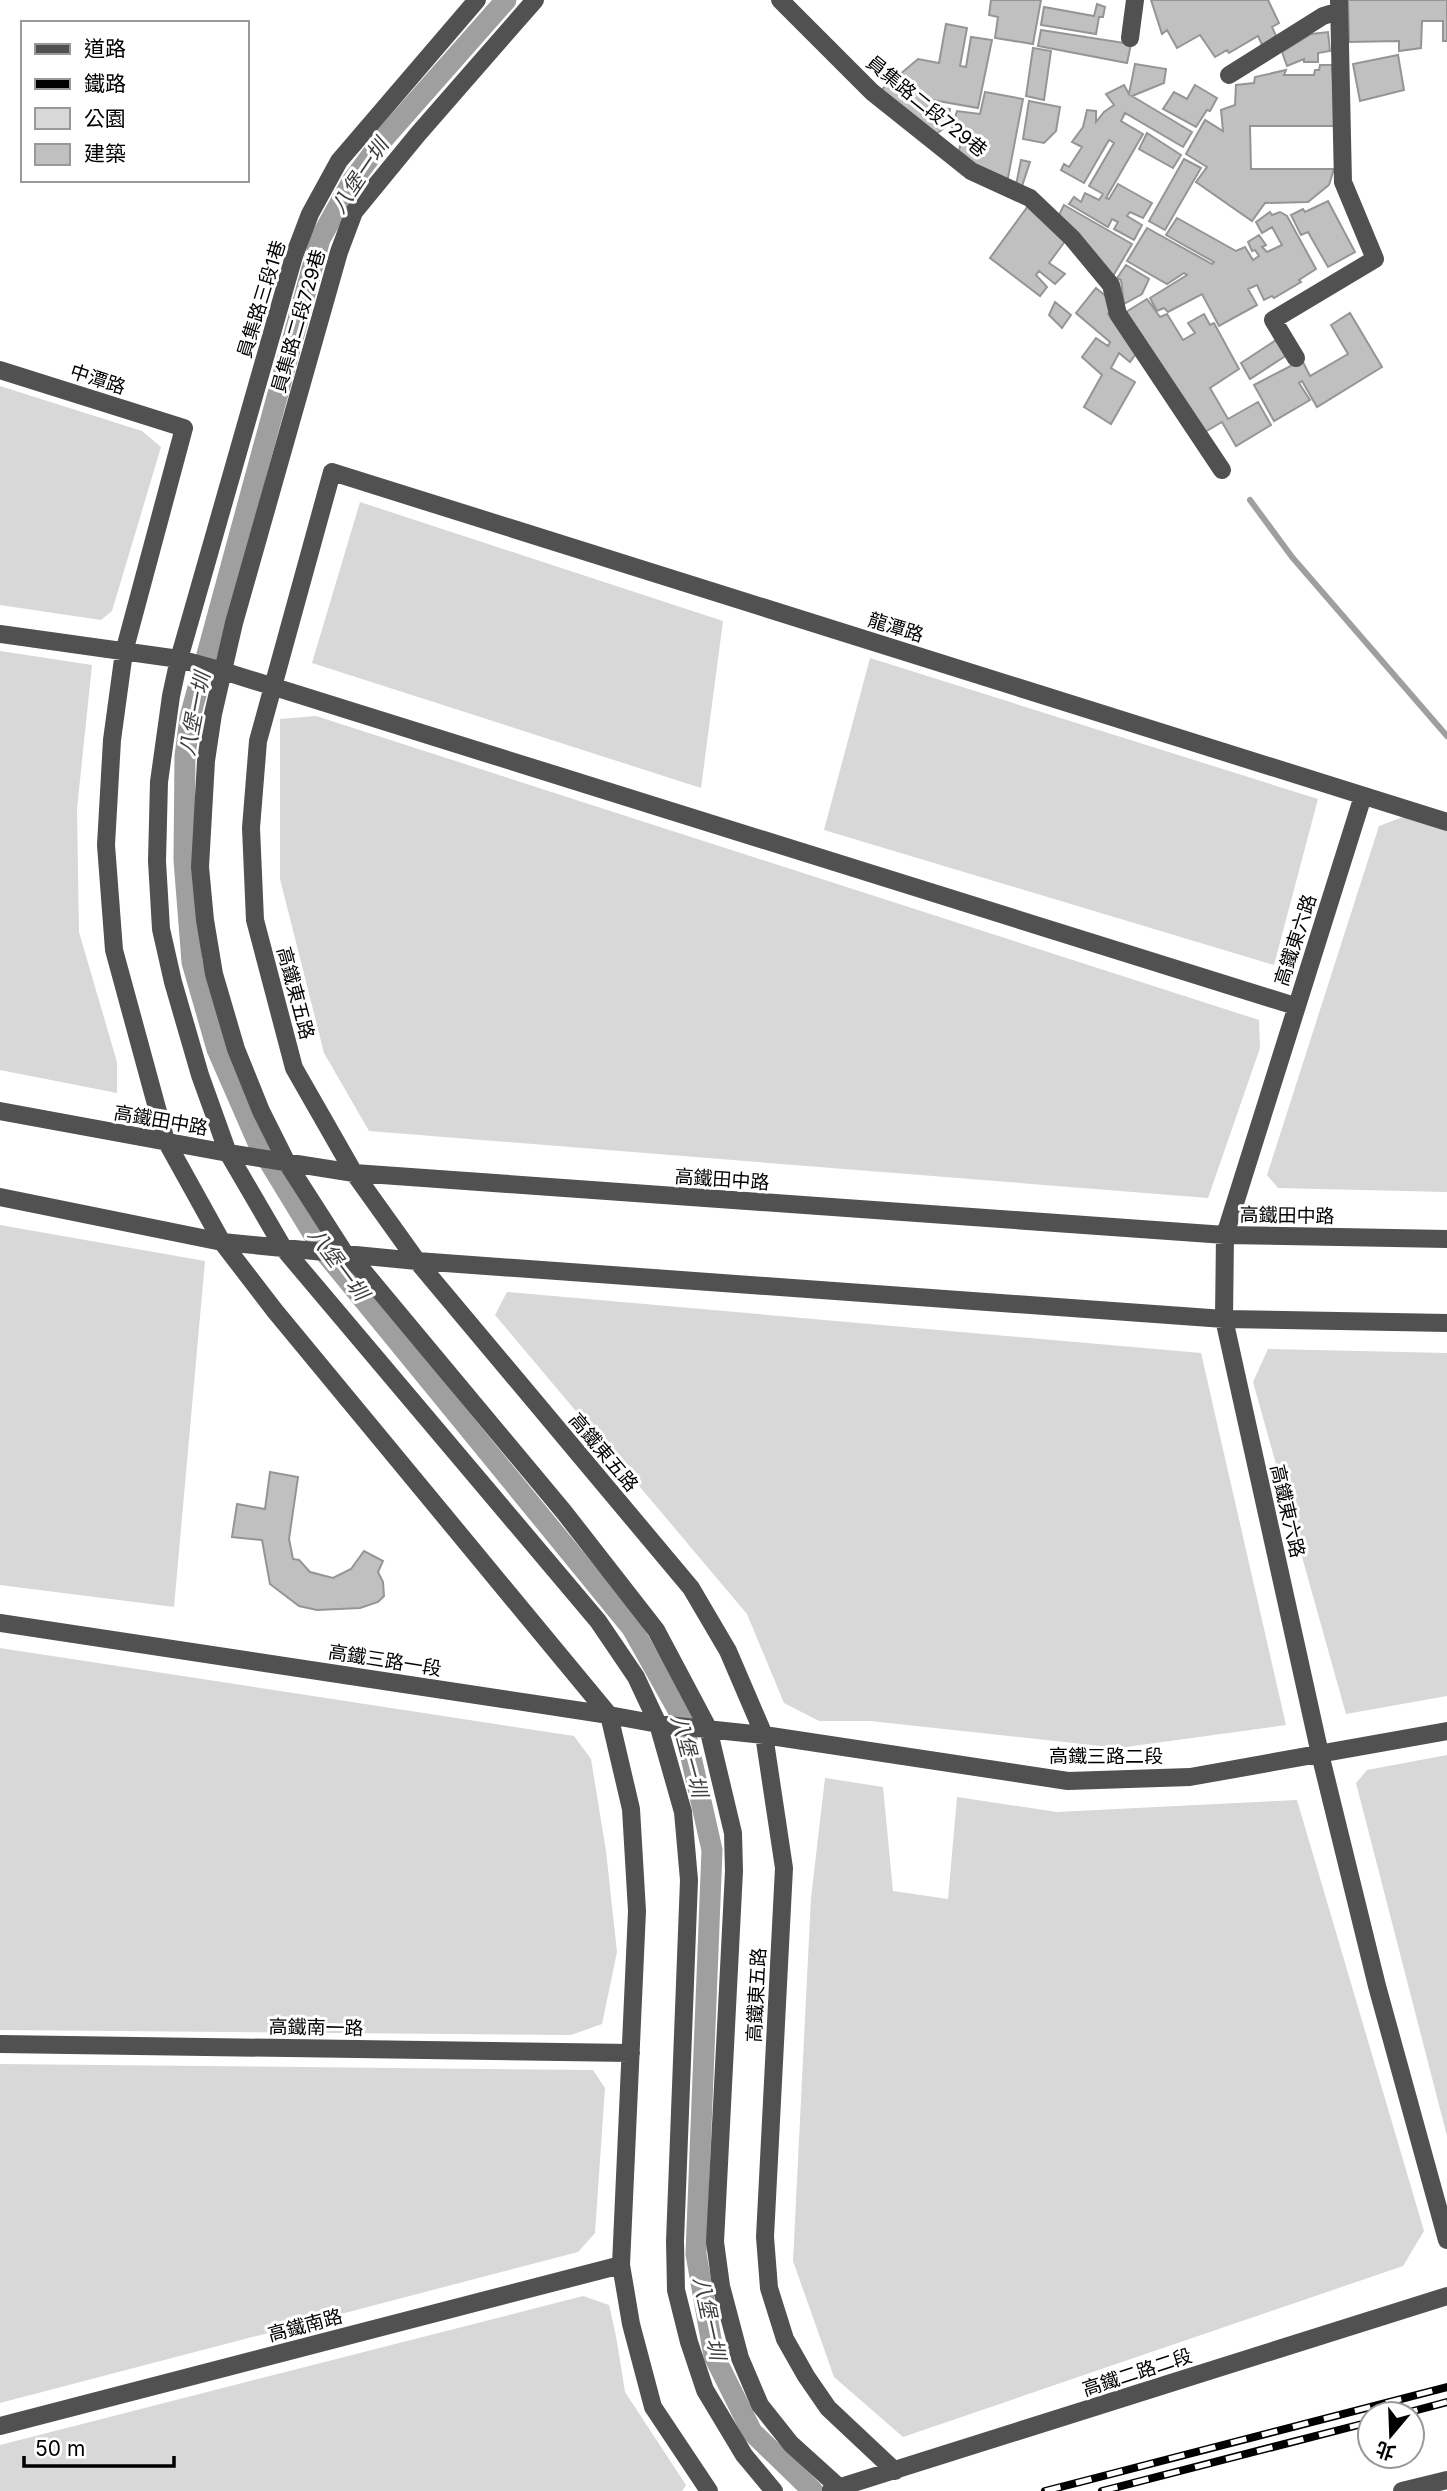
<svg xmlns="http://www.w3.org/2000/svg" width="1447" height="2491" font-family="Inter,'Noto Sans TC',sans-serif">
	<rect width="100%" height="100%" fill="#fff"/>
	<path fill="#d8d8d8" d="M0,386L142,431L161,447L112,611L101,620L0,605Z
		M360,502L723,621L701,788L312,663Z
		M0,651L92,665L77,809L79,932L117,1062V1093L0,1070Z
		M870,658L1318,799L1274,965L824,830Z
		M316,716L1259,1020L1260,1048L1208,1198L369,1131L324,1053L280,879V719Z
		M1403,817L1447,830V1192L1278,1188L1267,1175L1379,826Z
		M0,1225L205,1261L174,1607L0,1585Z
		M507,1292L1201,1353L1286,1725L1119,1748L870,1721H819L784,1703L747,1614L495,1315Z
		M1268,1349L1447,1353V1696L1346,1714L1253,1382Z
		M0,1648L574,1736L591,1759L606,1851L617,1952L602,2024L571,2035L0,2030Z
		M1447,1755V2136L1356,1783L1367,1770Z
		M825,1778L883,1787L893,1891L948,1899L957,1797L1057,1812L1297,1800L1424,2231L1403,2266L903,2437L834,2377L793,2261L811,1898Z
		M0,2064L593,2070L605,2088L595,2233L578,2252L0,2403Z
		M583,2296L609,2305L616,2336L625,2392L686,2485L682,2491H0V2445Z"/>
	<g fill="none" stroke-linecap="round" stroke-linejoin="round">
		<path stroke="#9f9f9f" stroke-width="6" d="M1250,500L1292,557L1447,736"/>
		<path stroke="#9f9f9f" stroke-width="21" d="M506,0L385,137L353,180L320,239L190,717L185,756L184,860L192,962L217,1049L259,1145L323,1250L632,1628L682,1717L712,1850L696,2254L714,2356L752,2432L813,2491"/>
	</g>
	<path fill="#c0c0c0" stroke="#959595" stroke-width="2" d="M991,0H1041L1033,44L995,38L998,17L989,15Z
		M1151,0H1268L1279,23L1272,27L1277,38L1263,47L1258,36L1229,53L1227,50L1215,57L1200,35L1177,48L1167,30L1162,34Z
		M1348,0H1447V41H1443V21H1422L1421,48L1399,51V41L1349,42Z
		M1097,4L1105,7L1103,17H1099L1096,34L1041,25L1044,7L1094,16Z
		M946,24L967,28L960,66L966,67L971,37L992,40L978,108L932,100L930,106L950,109L947,126L936,134L880,91L918,59L939,63Z
		M1041,30L1131,44L1127,63L1038,46Z
		M1328,32L1330,51L1318,53V62H1304V59L1287,66L1282,52L1311,34Z
		M1033,48L1051,51L1044,100L1026,96Z
		M1398,55L1404,90L1360,101L1353,64Z
		M1135,64L1166,69L1164,83L1132,96L1192,132L1183,147L1125,113L1121,121L1143,134L1106,198L1109,199L1118,184L1152,203L1143,218L1130,212L1127,216L1142,225L1134,240L1114,229L1118,222L1112,219L1108,227L1069,204L1074,197L1081,202L1085,193L1099,200L1103,194L1089,186L1114,143L1109,140L1084,183L1061,170L1064,164L1069,167L1082,147L1072,142L1083,127L1087,110L1096,111V122L1104,112L1114,105L1106,94L1124,85L1129,94Z
		M1320,65H1332L1336,126H1250L1251,169H1334L1329,185L1308,202L1265,203L1252,221L1196,182L1207,167L1186,154L1205,120L1223,131L1221,110L1235,105L1236,85L1254,83L1255,77L1286,70L1284,75H1314L1315,70H1319Z
		M1195,85L1217,98L1210,111L1207,110L1196,127L1163,109L1174,92L1187,99Z
		M985,92L1023,99L1007,183L995,179L959,151L963,130L952,128L957,111L980,114Z
		M1029,101L1060,107L1056,131L1044,143L1023,139Z
		M1147,133L1181,155L1173,168L1139,149Z
		M1184,159L1201,168L1165,230L1149,221Z
		M1021,160L1030,162L1022,186L1016,185Z
		M1328,201L1355,252L1328,267L1308,232L1301,235L1291,215L1303,209L1305,212Z
		M1064,205L1132,244L1113,276L1058,217Z
		M1028,206L1066,240L1049,263L1065,274L1055,284L1039,271L1036,275L1047,287L1040,296L990,258Z
		M1270,212L1272,215L1280,212L1287,216L1316,269L1299,280L1301,282L1274,298L1272,296L1264,300L1257,285L1248,289L1257,305L1219,326L1202,294L1168,312L1164,308L1157,311L1150,298L1187,275L1184,273L1167,284L1127,261L1147,228L1212,264L1214,262L1166,235L1177,218L1236,251L1245,247L1253,260L1259,256L1255,250L1252,251L1248,242L1259,235L1266,245L1262,247L1267,252L1282,245L1272,227L1262,233L1256,222Z
		M1126,265L1149,279L1142,294L1124,304L1121,280L1117,278Z
		M1096,288L1113,302L1108,314L1138,351L1130,362L1119,353L1111,368L1135,382L1111,424L1084,407L1102,375L1082,357L1096,338L1108,346L1110,342L1076,313Z
		M1147,299L1160,317L1167,314L1183,340L1195,333L1188,323L1204,314L1210,325L1214,323L1239,369L1210,388L1228,419L1258,402L1271,425L1236,446L1222,422L1205,432L1126,312Z
		M1055,302L1071,315L1062,328L1049,315Z
		M1350,313L1382,367L1317,407L1302,381L1299,383L1310,400L1274,421L1254,385L1302,360L1310,376L1348,354L1331,325Z
		M1276,340L1287,355L1250,379L1241,363Z
		M270,1472L298,1477L289,1539L293,1559L299,1560L310,1572L333,1578L351,1569L364,1551L383,1561L378,1572L383,1582L384,1596L378,1602L360,1608L317,1610L299,1606L270,1584L262,1540L232,1537L237,1504L265,1509Z"/>
	<g fill="none" stroke-linecap="round" stroke-linejoin="round">
		<path stroke="#515151" stroke-width="18" d="M477,0L339,161L310,214L294,256L179,659L171,696L159,782L157,861L161,929L173,982L200,1075L228,1153L284,1249L598,1621L636,1677L658,1724L683,1812L689,1880L675,2241L676,2290L689,2342L705,2390L744,2455L774,2491
			M535,0L418,134L354,212L339,252L234,623L213,714L206,761L200,867L205,920L214,974L236,1049L261,1111L287,1163L346,1255L364,1272L564,1512L656,1630L708,1728L733,1833L734,1871L715,2242L721,2286L740,2358L760,2405L791,2444L843,2491
			M780,0L872,92L971,171L1030,198L1072,238L1111,285L1118,314L1222,470
			M1130,38L1135,0
			M1229,75L1323,16L1339,11
			M1296,358L1273,320L1375,259L1343,182L1339,0
			M0,370L184,428L124,652L112,740L106,845L114,950L166,1141L222,1242L275,1311L609,1715L631,1809L637,1911L621,2265L631,2324L653,2407L709,2491
			M0,634L179,659L223,671L1295,1006
			M1363,796L1225,1235L1224,1319L1320,1754L1377,1986L1447,2240
			M0,1111L228,1153L354,1173L1225,1235L1447,1239
			M0,1197L222,1242L417,1261L1224,1319L1447,1323
			M0,1623L609,1715L658,1724L764,1735L1068,1781L1190,1777L1447,1731
			M0,2044L631,2053
			M0,2426L621,2265
			M895,2471L828,2408L806,2376L785,2339L769,2288L765,2237L784,1868L764,1735L728,1651L691,1588L417,1261L354,1173L294,1068L255,920L251,828L258,741L332,472L1447,822
			M831,2490L1447,2296
			M1402,2491L1447,2480"/>
		<g stroke="#000" stroke-width="8">
			<path id="rail" d="M1402,2414L1447,2402
				M1045,2491L1447,2387
				M1102,2491L1370,2422"/>
		</g>
		<use href="#rail" stroke="#fff" stroke-width="5" stroke-dasharray="16" stroke-linecap="butt"/>
	</g>
	<g text-anchor="middle" stroke-width="6" stroke-linejoin="round" paint-order="stroke">
		<g font-size="19" fill="#000" stroke="#fff">
			<text transform="translate(927 106) rotate(39)" y="7">員集路二段729巷</text>
			<text transform="translate(261 299) rotate(-73)" y="7">員集路三段1巷</text>
			<text transform="translate(298 321) rotate(-74)" y="7">員集路二段729巷</text>
			<text transform="translate(98 379) rotate(18)" y="7">中潭路</text>
			<text transform="translate(896 627) rotate(17)" y="7">龍潭路</text>
			<text transform="translate(1295 940) rotate(-72)" y="7">高鐵東六路</text>
			<text transform="translate(296 993) rotate(75)" y="7">高鐵東五路</text>
			<text transform="translate(161 1120) rotate(10)" y="7">高鐵田中路</text>
			<text transform="translate(722 1179) rotate(4)" y="7">高鐵田中路</text>
			<text transform="translate(1287 1215) rotate(1)" y="7">高鐵田中路</text>
			<text transform="translate(604 1452) rotate(50)" y="7">高鐵東五路</text>
			<text transform="translate(1288 1511) rotate(77)" y="7">高鐵東六路</text>
			<text transform="translate(385 1660) rotate(9)" y="7">高鐵三路一段</text>
			<text x="1106" y="1763">高鐵三路二段</text>
			<text transform="translate(756 1995) rotate(-87)" y="7">高鐵東五路</text>
			<text transform="translate(316 2027) rotate(1)" y="7">高鐵南一路</text>
			<text transform="translate(305 2325) rotate(-15)" y="7">高鐵南路</text>
			<text transform="translate(1137 2372) rotate(-18)" y="7">高鐵二路二段</text>
		</g>
		<g font-size="21" font-style="italic" fill="#404040" stroke="#fff">
			<text transform="translate(360 176) rotate(-56)" y="7">八堡一圳</text>
			<text transform="translate(195 714) rotate(-79)" y="7">八堡一圳</text>
			<text transform="translate(338 1264) rotate(53)" y="7">八堡一圳</text>
			<text transform="translate(689 1756) rotate(75)" y="7">八堡一圳</text>
			<text transform="translate(709 2318) rotate(78)" y="7">八堡一圳</text>
		</g>
	</g>
	<rect x="21" y="21" width="228" height="161" fill="#ffffff" stroke="#999999" stroke-width="2"/>
	<rect x="35" y="44" width="35" height="10" fill="#515151" stroke="#999999" stroke-width="2"/>
	<text x="84" y="56" font-size="21" fill="#000000">道路</text>
	<rect x="35" y="79" width="35" height="10" fill="#000000" stroke="#999999" stroke-width="2"/>
	<text x="84" y="91" font-size="21" fill="#000000">鐵路</text>
	<rect x="35" y="108" width="35" height="21" fill="#d8d8d8" stroke="#999999" stroke-width="2"/>
	<text x="84" y="126" font-size="21" fill="#000000">公園</text>
	<rect x="35" y="144" width="35" height="21" fill="#c0c0c0" stroke="#999999" stroke-width="2"/>
	<text x="84" y="161" font-size="21" fill="#000000">建築</text>
	<g transform="translate(1391 2435) rotate(199)"><circle r="33" fill="#ffffff" stroke="#999999" stroke-width="2"/>
	<path d="M0-5L12 26L0 18L-12 26Z" fill="#000000"/>
	<text y="-10" font-size="19" font-weight="bold" text-anchor="middle" fill="#000000">北</text>
	</g>
	<path d="M24 2456v10h150v-10" fill="none" stroke="#000000" stroke-width="3.5"/>
	<text x="35" y="2456" font-size="21" fill="#000000" stroke="#ffffff" stroke-width="5" paint-order="stroke">50 m</text>
</svg>
